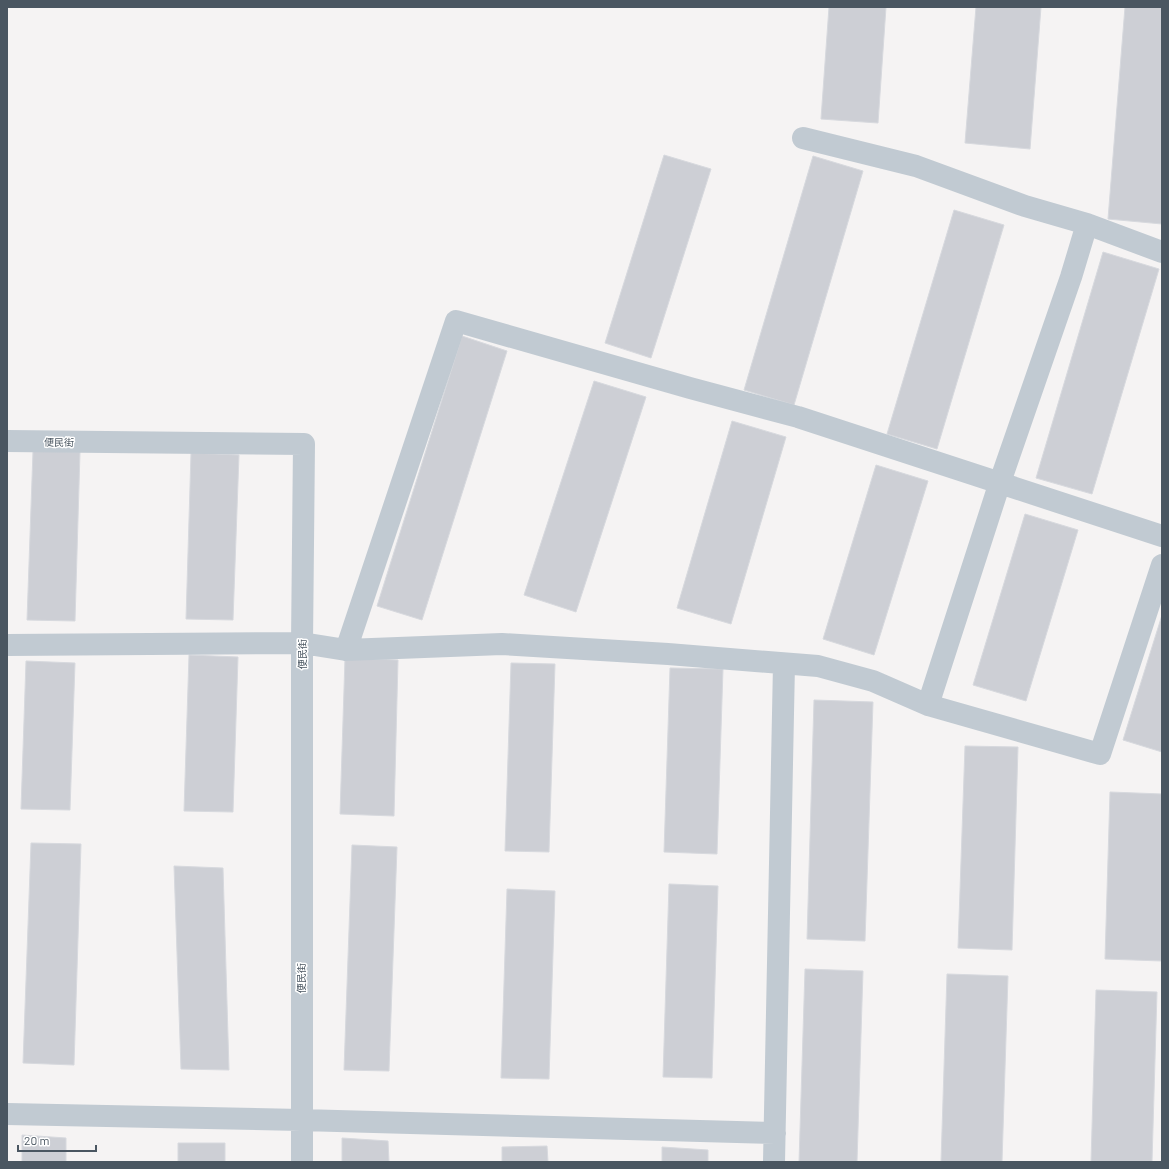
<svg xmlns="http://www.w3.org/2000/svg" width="1169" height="1169" font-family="Barlow,'Noto Sans SC',sans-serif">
	<rect width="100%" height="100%" fill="#f5f3f3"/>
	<path fill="#cdcfd5" stroke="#d7d9de" d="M829,7H886L878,123L821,119Z
		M976,7H1041L1030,149L965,143Z
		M1125,7H1162V224L1108,219Z
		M664,155L711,169L651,358L605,343Z
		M813,156L863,171L794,405L744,390Z
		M954,210L1004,225L937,449L887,434Z
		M1103,252L1159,269L1092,494L1036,478Z
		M462,336L507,351L422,620L377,606Z
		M594,381L646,397L576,612L524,595Z
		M732,421L786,437L731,624L677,608Z
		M33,451L80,452L75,621L27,620Z
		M191,453L239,455L233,620L186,619Z
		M876,465L928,481L874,655L823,639Z
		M1025,514L1078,530L1026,701L973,685Z
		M1162,615V752L1123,740Z
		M189,655L238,657L233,812L184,811Z
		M345,658L398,660L394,816L340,814Z
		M26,661L75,663L70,810L21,809Z
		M511,663L555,664L549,852L505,851Z
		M670,668L723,669L717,854L664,852Z
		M814,700L873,702L865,941L807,939Z
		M965,746L1018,747L1012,950L958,948Z
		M1110,792L1162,794V961L1105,959Z
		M31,843L81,844L74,1065L23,1063Z
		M352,845L397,847L389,1071L344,1070Z
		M174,866L223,868L229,1070L181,1069Z
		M669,884L718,886L712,1078L663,1077Z
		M507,889L555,891L549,1079L501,1078Z
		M805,969L863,971L857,1162H799Z
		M947,974L1008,976L1002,1162H941Z
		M1096,990L1157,992L1152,1162H1091Z
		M22,1135L66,1138V1162H22Z
		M342,1138L388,1141L389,1162H342Z
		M178,1143H225V1162H178Z
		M547,1146L548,1162H502V1147Z
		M662,1147L708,1150V1162H662Z"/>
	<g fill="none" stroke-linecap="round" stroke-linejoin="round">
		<path stroke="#c1cad2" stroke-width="22" d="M803,138L916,166L1025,206L1087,224L1162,252
			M7,441L304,444L302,643V1162
			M7,645L302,643L346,650L502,644L668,654L818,666L873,681L928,705L1100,754L1162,565
			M346,650L456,321L690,388L798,417L1162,536
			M928,705L1000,482L1071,277L1087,224
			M7,1114L301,1120L775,1133
			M774,1162L784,664"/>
	</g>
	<g text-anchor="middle" stroke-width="3" stroke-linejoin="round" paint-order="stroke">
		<g font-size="10" fill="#4a5661" stroke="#fff">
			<text transform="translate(59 442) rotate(1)" y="4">便民街</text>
			<text transform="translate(302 654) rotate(-90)" y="4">便民街</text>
			<text transform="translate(301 978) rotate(-90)" y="4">便民街</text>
		</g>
	</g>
	<rect width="1169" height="1169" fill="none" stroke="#4a5661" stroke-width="16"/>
	<path d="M18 1145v6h78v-6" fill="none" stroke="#4a5661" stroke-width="2"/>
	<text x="24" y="1145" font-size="12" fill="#4a5661" stroke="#ffffff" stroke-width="3" paint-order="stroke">20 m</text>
</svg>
